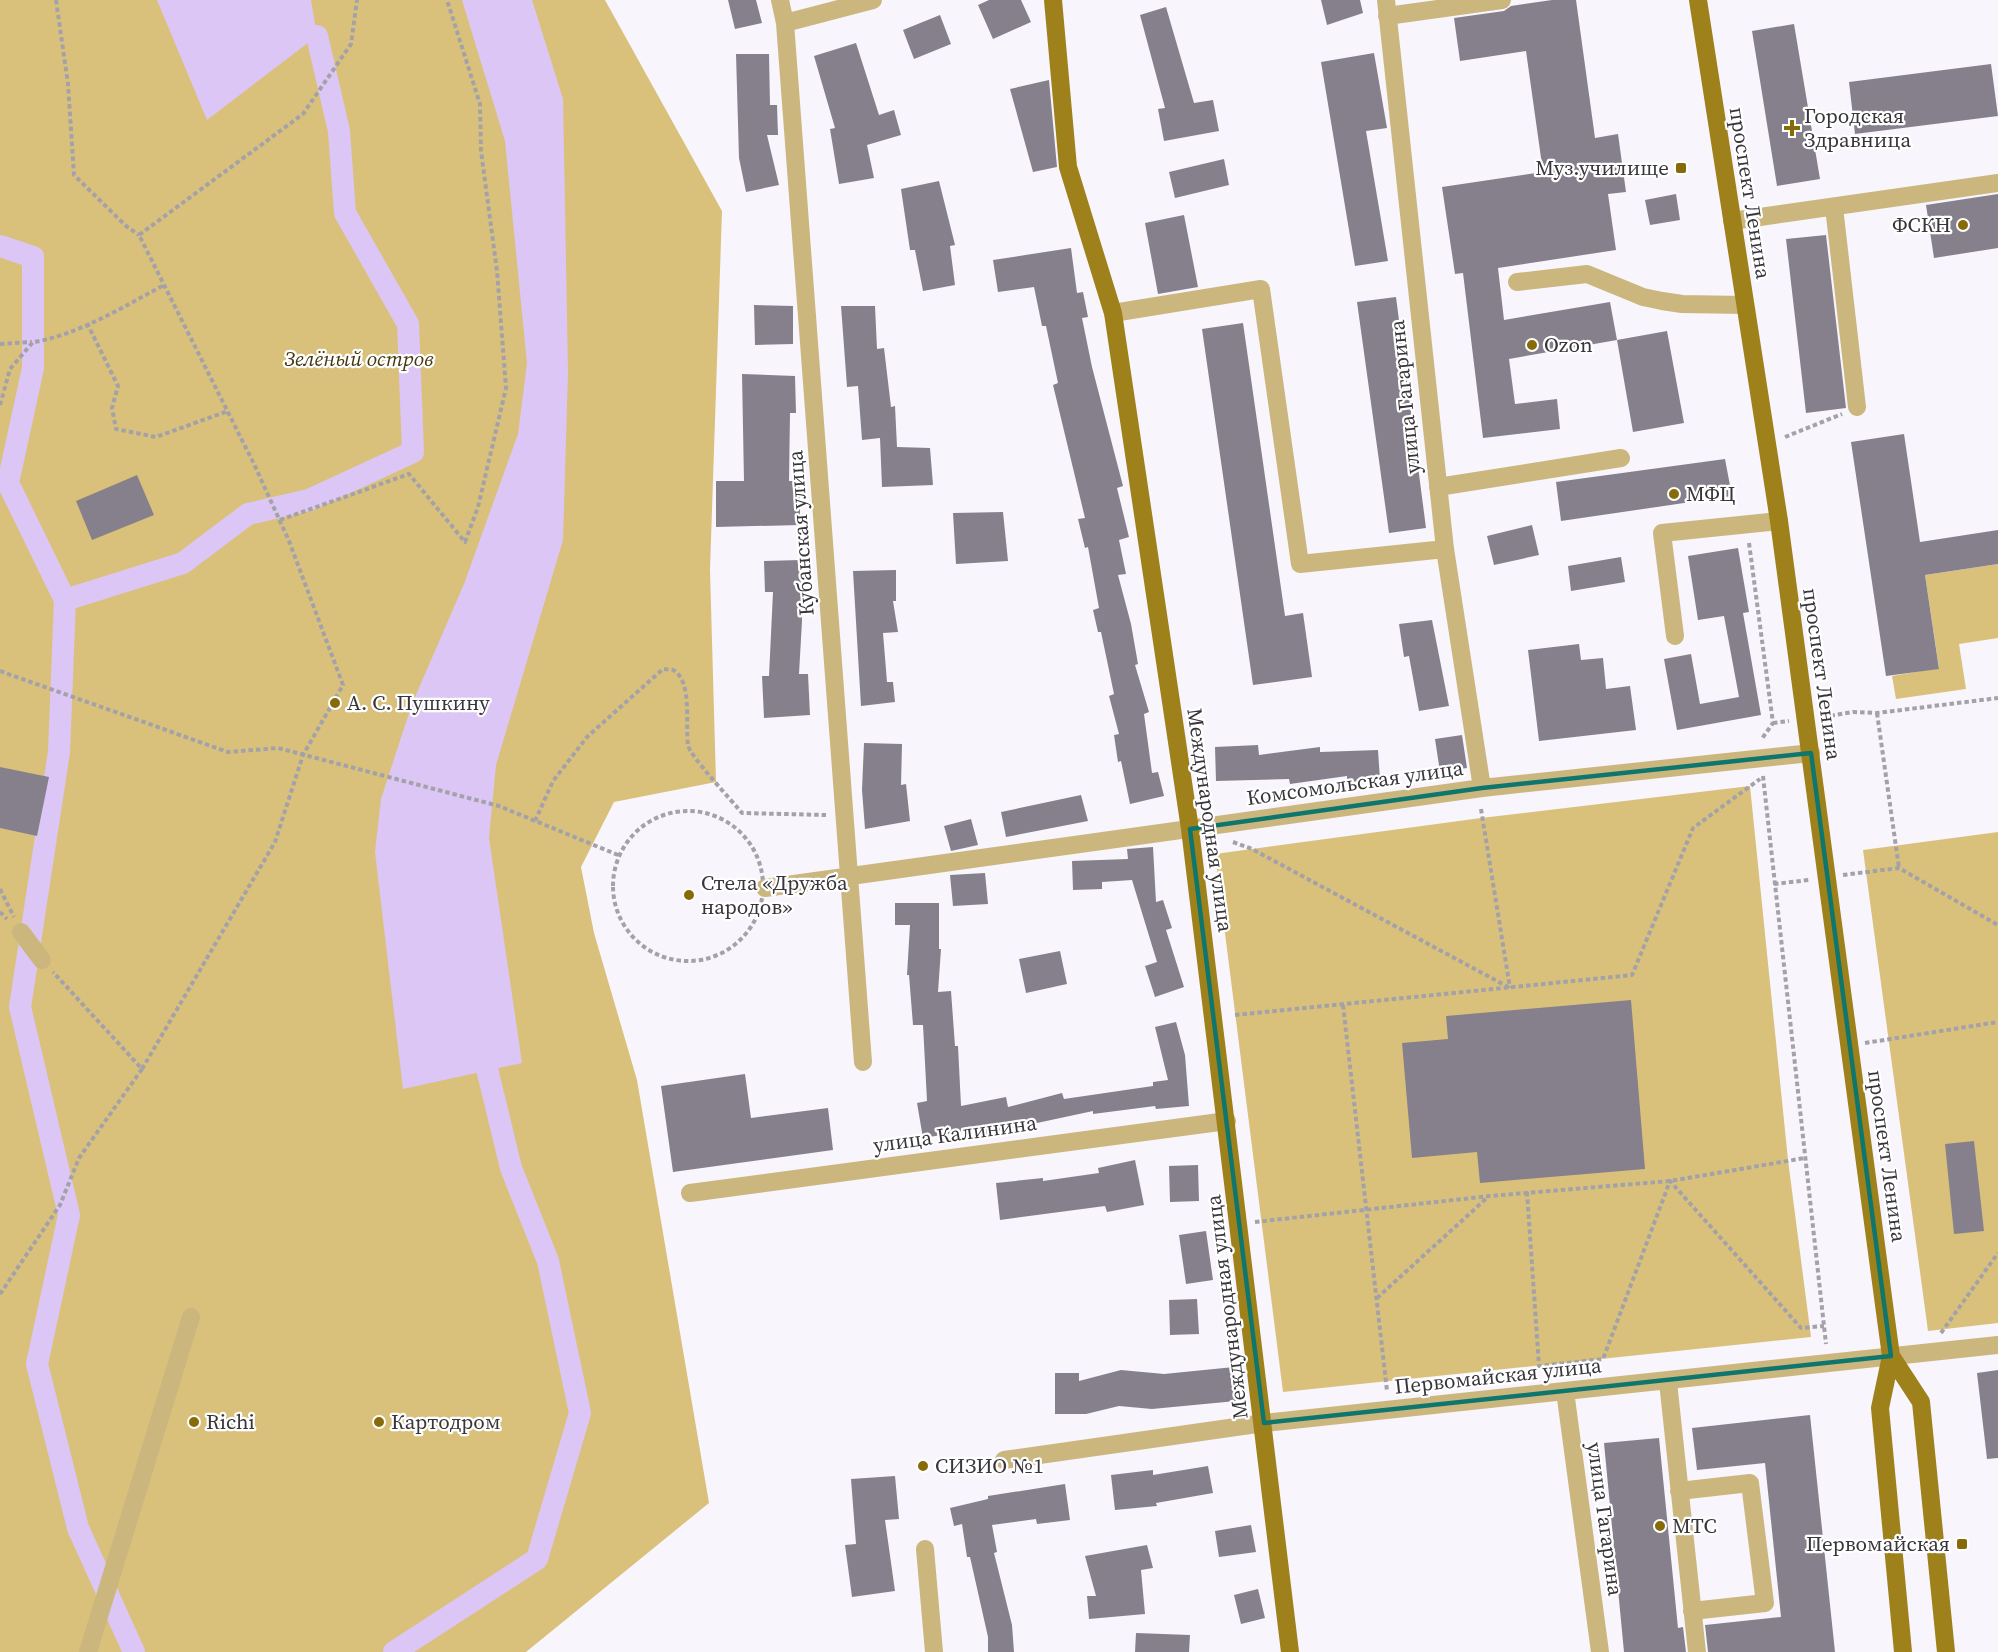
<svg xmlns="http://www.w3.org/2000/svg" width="1998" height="1652" font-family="'Source Serif 4',serif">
	<rect width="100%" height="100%" fill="#f8f5fd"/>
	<path fill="#dac17b" d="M0,0H605L722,211L710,570L716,782L614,802L581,867L594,933L637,1080L709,1503L526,1652H0Z
		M1998,564V638L1959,644L1966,689L1896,699L1892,676L1939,668L1925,575Z
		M1750,786L1788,1160L1811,1337L1283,1392L1215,854L1481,818Z
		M1998,832V1323L1928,1331L1863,850Z"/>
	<path fill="#dcc6f5" d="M157,0H311L317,36L207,120Z
		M462,0H532L563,99L568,372L563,540L496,765L489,838L522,1063L403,1089L375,852L381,799L412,704L464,584L518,434L527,363L505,141Z"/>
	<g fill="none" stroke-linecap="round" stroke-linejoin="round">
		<path stroke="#dcc6f5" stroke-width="22" d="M0,246L33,257V368L8,483L65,600L59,752L20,1007L69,1215L37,1364L78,1528L134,1652
			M65,600L183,563L248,514L309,500L413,452L408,324L345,213L339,131L317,36
			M394,1652L537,1559L580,1413L548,1261L511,1168L480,1040"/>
	</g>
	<path fill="#86808d" d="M728,0H756L762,23L735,29Z
		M989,0H1021L1031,22L993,39L978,5Z
		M1321,0H1360L1363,13L1327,25Z
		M1552,0H1576L1595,138L1618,134L1626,192L1608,194L1616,250L1498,268L1504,320L1610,302L1617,340L1509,359L1515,404L1557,399L1560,429L1483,438L1463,273L1455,274L1442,187L1543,172L1526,51L1460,61L1454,18L1504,11L1511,6Z
		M1166,7L1194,103L1213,100L1219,131L1164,141L1158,109L1165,108L1140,15Z
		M940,15L951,44L914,59L903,30Z
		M1794,24L1820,179L1777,186L1752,31Z
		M856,43L879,115L894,110L901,135L867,145L874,178L839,184L830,129L835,128L814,56Z
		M1374,53L1387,128L1366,131L1388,261L1355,266L1321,62Z
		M736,54H769L770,105H777L778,135H767L779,185L746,192L739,158Z
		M1991,64L1998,116L1855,134L1849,82Z
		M1049,80L1057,167L1033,172L1010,89Z
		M1224,159L1229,185L1175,198L1169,172Z
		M939,181L955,245L950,246L955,285L923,291L915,250H910L901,189Z
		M1676,194L1680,220L1650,225L1645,200Z
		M1998,194V248L1934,258L1926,205Z
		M1184,215L1198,287L1158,294L1145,223Z
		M1826,235L1846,408L1806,413L1786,239Z
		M1071,248L1077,293L1083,292L1088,317L1082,318L1092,367L1123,486L1117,488L1129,537L1119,540L1126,574L1118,575L1131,624L1138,664L1135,665L1149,712L1144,714L1152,773L1158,772L1164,796L1130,804L1121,761L1118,762L1114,735L1119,734L1109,696L1114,694L1101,632H1098L1093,610L1099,608L1088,547L1085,548L1078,519L1085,518L1053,385L1058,383L1046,326H1042L1034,287L998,292L993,260Z
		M1396,297L1426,528L1389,533L1357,302Z
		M754,305L793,306V344L755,345Z
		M841,306H875L877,349L884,348L891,407L895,406L897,447L930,448L933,485L882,487L880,438L862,440L858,386L847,387Z
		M1243,323L1285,616L1303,613L1312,677L1253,685L1202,329Z
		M1667,331L1684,423L1633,432L1617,340Z
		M742,374L795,376L796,413H790L789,481H800V525L716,527V481H744Z
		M1904,434L1920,542L1998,530V564L1925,575L1939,669L1886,676L1851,442Z
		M1725,459L1732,496L1561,521L1556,482Z
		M137,475L154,515L92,540L76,501Z
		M1003,512L1008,561L956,564L953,513Z
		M1532,525L1539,555L1494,565L1487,536Z
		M1738,548L1749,612L1743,613L1761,715L1677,730L1664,659L1691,654L1700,704L1739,697L1724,616L1698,620L1688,556Z
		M1621,557L1625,582L1571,591L1568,566Z
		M800,560L802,621L799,674H808L810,715L764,718L762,676H769L773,592H765L764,561Z
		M896,570V601H893L898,632L883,633L887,682H893L895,702L861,706L853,571Z
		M1432,620L1449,706L1419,711L1409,656L1404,657L1399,624Z
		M1579,644L1581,660L1603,658L1606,689L1630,686L1636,730L1539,741L1528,650Z
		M1462,735L1467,768L1440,772L1435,739Z
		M864,743L902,744L901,785L906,784L910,821L865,829L862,790Z
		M1258,745L1259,755L1320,747V752L1378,750L1380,780L1347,782V776L1290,784L1289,779L1216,781L1215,747Z
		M0,767L49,777L37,836L0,828Z
		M1081,795L1088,821L1006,837L1001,812Z
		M971,819L978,845L951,851L944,826Z
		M1153,847L1156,902L1163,900L1172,928L1166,930L1184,987L1155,997L1145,966L1157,962L1132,880L1102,882V889L1073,890L1072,861L1128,859L1127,849Z
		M985,873L988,904L953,906L950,875Z
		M895,903H939V949H941L938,992L951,991L955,1046H958L961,1106L1006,1097L1008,1107L1062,1093L1064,1099L1153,1086V1082L1168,1080L1155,1027L1176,1022L1185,1055L1189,1106L1156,1109L1155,1106L1093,1114V1111L986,1134L984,1128L923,1138L917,1103L927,1101L923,1025H913L909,975H907L910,925H895Z
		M1060,951L1067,984L1026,993L1019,959Z
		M1631,1000L1645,1169L1480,1183L1477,1152L1412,1158L1402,1043L1448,1039L1446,1016Z
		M745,1074L751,1118L828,1108L833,1150L673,1172L661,1086Z
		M1974,1141L1984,1231L1954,1234L1945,1144Z
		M1135,1160L1144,1205L1107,1212L1105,1206L1000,1220L996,1183L1043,1178V1181L1099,1173L1098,1168Z
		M1198,1165L1199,1201L1170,1202L1169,1166Z
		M1206,1231L1213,1280L1186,1284L1179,1235Z
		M1197,1299L1199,1334L1170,1335L1169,1300Z
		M1234,1367L1236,1401L1152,1409L1119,1406L1086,1414H1055V1373H1079V1381L1121,1370L1164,1374Z
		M1998,1370V1458L1987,1459L1977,1373Z
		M1810,1415L1835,1652H1708L1705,1625L1781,1617L1765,1463L1697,1470L1692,1428Z
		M1659,1438L1678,1628L1683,1627L1686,1652H1624L1604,1443Z
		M1208,1466L1213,1493L1156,1503L1157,1506L1115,1510L1111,1475L1153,1470V1475Z
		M895,1476L899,1519L885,1520L895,1591L852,1597L845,1545L856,1544L851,1479Z
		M1065,1484L1070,1520L1037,1524L1036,1519L992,1525L997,1552L994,1553L1012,1625L1014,1652H988V1637L970,1557H967L962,1524L954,1526L950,1508L988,1499V1496Z
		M1251,1525L1256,1552L1219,1557L1215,1531Z
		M1147,1545L1153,1568L1141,1570L1145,1614L1089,1619L1087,1596H1096L1085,1556Z
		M1258,1589L1265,1618L1241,1624L1234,1595Z
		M1136,1633L1190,1635L1189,1652H1135Z"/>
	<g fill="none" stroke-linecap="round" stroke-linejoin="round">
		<path stroke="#a4a2a9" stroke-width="4" stroke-dasharray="4.5 3" stroke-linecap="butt" d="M56,0L68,84L74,175L126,226L139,235
			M87,323L118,386L112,408L116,429L156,437L228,411
			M0,344L32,342
			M0,405L10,369L33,342C76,336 125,306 164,285
			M1785,437L1842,414
			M280,520L409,474L465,542L478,507L506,388L497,271L481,151L480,104L447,0
			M1749,543L1773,723L1761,740
			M0,671L228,752L278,748L499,806L618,855
			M1877,713L1899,868
			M1823,717L1853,712L1877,713L1998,698
			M1773,723L1789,721
			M1763,776L1826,1344
			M1481,809L1510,988
			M613 886a75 75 0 1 1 150 0a75 75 0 1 1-150 0Z
			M535,821L553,781L587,737L663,669L673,670C693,681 685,725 688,745C689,755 733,802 742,813L826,815
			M1233,842L1252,849L1510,988
			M1843,875L1899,868L1998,925
			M1774,884L1809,880
			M0,889L14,917
			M0,912L7,919
			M1343,1005L1387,1391
			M1235,1015L1632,975L1693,828L1760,779
			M1865,1043L1998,1022
			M142,1069L275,842L303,755L343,685L289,541L254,464L139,235L303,114L351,44L357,0
			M1527,1192L1539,1366L1603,1359L1670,1181L1801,1328L1824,1326
			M1255,1222L1490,1196L1670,1181L1805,1158
			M0,1294L60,1205L79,1158L142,1069L53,972
			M1377,1298L1489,1196
			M1941,1333L1998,1253"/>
		<path stroke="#cbb77e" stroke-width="18" d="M780,0L785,23L863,1062
			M1386,0L1445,549L1482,788
			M1387,16L1502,0
			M785,23L873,0
			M1834,207L1857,407
			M1732,221L1998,183
			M1517,282L1587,274L1643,297L1662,301L1682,304L1745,305
			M1113,313L1261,289L1300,564L1445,549
			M1438,487L1621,458
			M1675,636L1662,533L1779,521
			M765,888L1482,788L1811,753
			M21,932L42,960
			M690,1193L1227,1121
			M1668,1382L1697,1652
			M1565,1391L1600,1652
			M1004,1460L1264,1423L1998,1345
			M1679,1491L1750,1483L1765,1603L1692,1611
			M925,1549L934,1652
			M88,1652L191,1317"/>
		<path stroke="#9e811a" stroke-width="18" d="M1053,0L1068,167L1113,313L1190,829L1290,1652
			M1698,0L1779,521L1885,1312L1891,1356L1880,1408L1903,1652
			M1891,1356L1921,1402L1946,1652"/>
	</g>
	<path fill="none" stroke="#0f766e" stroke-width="4.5" stroke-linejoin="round" d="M1811,753L1891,1356L1264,1423L1190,829L1482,788Z"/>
	<g fill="#866b08" stroke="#fff" stroke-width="2">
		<path d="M1789 119h6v6h6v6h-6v6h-6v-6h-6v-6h6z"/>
		<rect x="1675" y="162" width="12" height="12" rx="3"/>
		<circle cx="1963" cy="225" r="6"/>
		<circle cx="1532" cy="345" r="6"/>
		<circle cx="1674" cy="494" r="6"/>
		<circle cx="335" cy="703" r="6"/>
		<circle cx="689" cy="895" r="6"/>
		<circle cx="194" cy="1422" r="6"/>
		<circle cx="379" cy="1422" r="6"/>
		<circle cx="923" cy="1466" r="6"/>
		<circle cx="1660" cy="1526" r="6"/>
		<rect x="1956" y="1538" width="12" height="12" rx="3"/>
	</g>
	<g text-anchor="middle" stroke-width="4.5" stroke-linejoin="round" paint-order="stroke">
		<g font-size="21" fill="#38363b" stroke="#fff" text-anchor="start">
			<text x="1804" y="123">Городская<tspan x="1804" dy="24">Здравница</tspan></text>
			<text x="1669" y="175" text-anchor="end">Муз.училище</text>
			<text x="1951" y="232" text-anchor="end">ФСКН</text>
			<text x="1544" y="352">Ozon</text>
			<text x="1686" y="501">МФЦ</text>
			<text x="347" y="710">А. С. Пушкину</text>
			<text x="701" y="890">Стела «Дружба<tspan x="701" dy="24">народов»</tspan></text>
			<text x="206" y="1429">Richi</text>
			<text x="391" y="1429">Картодром</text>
			<text x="935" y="1473">СИЗИО №1</text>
			<text x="1672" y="1533">МТС</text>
			<text x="1950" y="1551" text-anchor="end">Первомайская</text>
		</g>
		<g font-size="21" fill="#38363b" stroke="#fff">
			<text transform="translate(1750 193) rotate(81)" y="7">проспект Ленина</text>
			<text transform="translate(1405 397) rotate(-96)" y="7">улица Гагарина</text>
			<text transform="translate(801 533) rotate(-94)" y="7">Кубанская улица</text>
			<text transform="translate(1822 674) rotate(82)" y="7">проспект Ленина</text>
			<text transform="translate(1355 783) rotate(-8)" y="7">Комсомольская улица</text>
			<text transform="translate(1210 820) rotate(82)" y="7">Международная улица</text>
			<text transform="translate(955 1134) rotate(-8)" y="7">улица Калинина</text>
			<text transform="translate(1887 1156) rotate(82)" y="7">проспект Ленина</text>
			<text transform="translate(1227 1307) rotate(-97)" y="7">Международная улица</text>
			<text transform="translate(1498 1376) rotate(-6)" y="7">Первомайская улица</text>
			<text transform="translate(1605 1519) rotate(82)" y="7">улица Гагарина</text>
		</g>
		<g font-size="21" font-style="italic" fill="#433610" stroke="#fff">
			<text x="359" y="366">Зелёный остров</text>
		</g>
	</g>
</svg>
